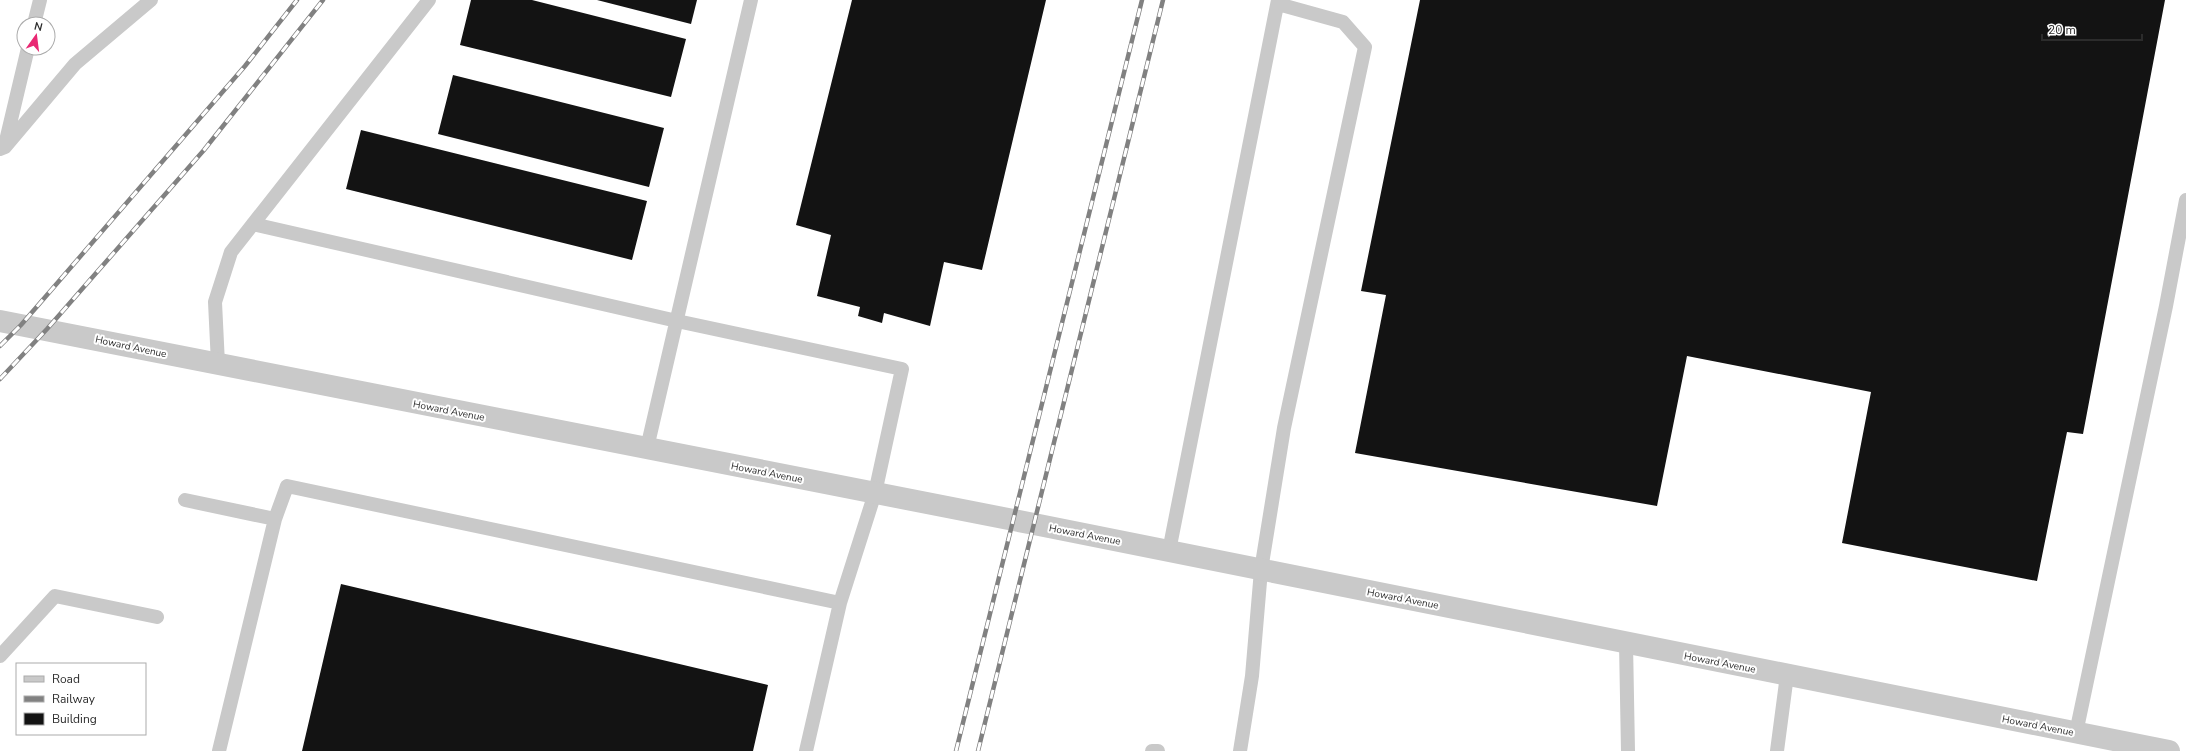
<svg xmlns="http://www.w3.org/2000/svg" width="2186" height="751" font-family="'Nunito Sans',sans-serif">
	<rect width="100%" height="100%" fill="#fff"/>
	<path fill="#131313" d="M471,0H532L686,39L671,97L460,45Z
		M597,0H697L691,24Z
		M852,0H1046L982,270L944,262L930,326L884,313L882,323L858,316L860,307L817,296L831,235L796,225Z
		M1420,0H2165L2083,434L2067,432L2037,581L1842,543L1871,392L1687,356L1657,506L1355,453L1386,295L1361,291Z
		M453,75L664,128L649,187L438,134Z
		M361,130L647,201L632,260L346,189Z
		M341,584L768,685L753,751H302Z"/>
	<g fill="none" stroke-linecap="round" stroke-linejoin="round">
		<path stroke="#c9c9c9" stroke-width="14" d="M34,24L40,0
			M5,145L28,48
			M0,149L5,147L75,64L151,0
			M253,224L677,321L902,369L875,493L840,603L806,751
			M218,364L215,302L231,252L429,0
			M647,448L751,0
			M185,500L275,519
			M1169,551L1278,0
			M1626,643L1628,751
			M0,656L55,596L157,617
			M2076,733L2166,306L2186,200
			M219,751L275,519L287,486L840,603
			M1152,751H1158
			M1240,751L1252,676L1261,570L1284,428L1365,47L1343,22L1278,4
			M1777,751L1787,675"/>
		<path stroke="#c9c9c9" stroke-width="22" d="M0,321L1034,524L2169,751"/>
		<g stroke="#818181" stroke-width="4.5">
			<path id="rail" d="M0,346L21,325L245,66L297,0
				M0,379L47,329L204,150L323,0
				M956,751L1142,0
				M978,751L1163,0"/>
		</g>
		<use href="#rail" stroke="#fff" stroke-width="3" stroke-dasharray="9" stroke-linecap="butt"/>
	</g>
	<g text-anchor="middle" stroke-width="4" stroke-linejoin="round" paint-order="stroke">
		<g font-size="10" fill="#2c2c2c" stroke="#fff">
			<text transform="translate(131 346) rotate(12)" y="4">Howard Avenue</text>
			<text transform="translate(449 410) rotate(11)" y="4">Howard Avenue</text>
			<text transform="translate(767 472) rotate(11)" y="4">Howard Avenue</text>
			<text transform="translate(1085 534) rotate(11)" y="4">Howard Avenue</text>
			<text transform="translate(1403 598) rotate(11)" y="4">Howard Avenue</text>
			<text transform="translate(1720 662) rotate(11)" y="4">Howard Avenue</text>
			<text transform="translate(2038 725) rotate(11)" y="4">Howard Avenue</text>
		</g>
	</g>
	<rect x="16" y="663" width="130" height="72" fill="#ffffff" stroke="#ababab"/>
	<rect x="24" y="676" width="20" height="6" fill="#c9c9c9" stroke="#ababab"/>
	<text x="52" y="683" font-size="12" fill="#2c2c2c">Road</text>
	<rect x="24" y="696" width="20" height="6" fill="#818181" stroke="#ababab"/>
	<text x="52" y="703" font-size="12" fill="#2c2c2c">Railway</text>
	<rect x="24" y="713" width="20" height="12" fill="#131313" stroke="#ababab"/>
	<text x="52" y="723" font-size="12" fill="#2c2c2c">Building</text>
	<g transform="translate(36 36) rotate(14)"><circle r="19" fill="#ffffff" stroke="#ababab"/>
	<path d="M0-3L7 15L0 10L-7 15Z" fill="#e92873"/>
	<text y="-6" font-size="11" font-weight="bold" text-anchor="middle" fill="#2c2c2c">N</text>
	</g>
	<path d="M2042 34v6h100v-6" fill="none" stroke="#2c2c2c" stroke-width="2"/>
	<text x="2048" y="34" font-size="12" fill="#2c2c2c" stroke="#ffffff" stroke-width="3" paint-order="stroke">20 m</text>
</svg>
